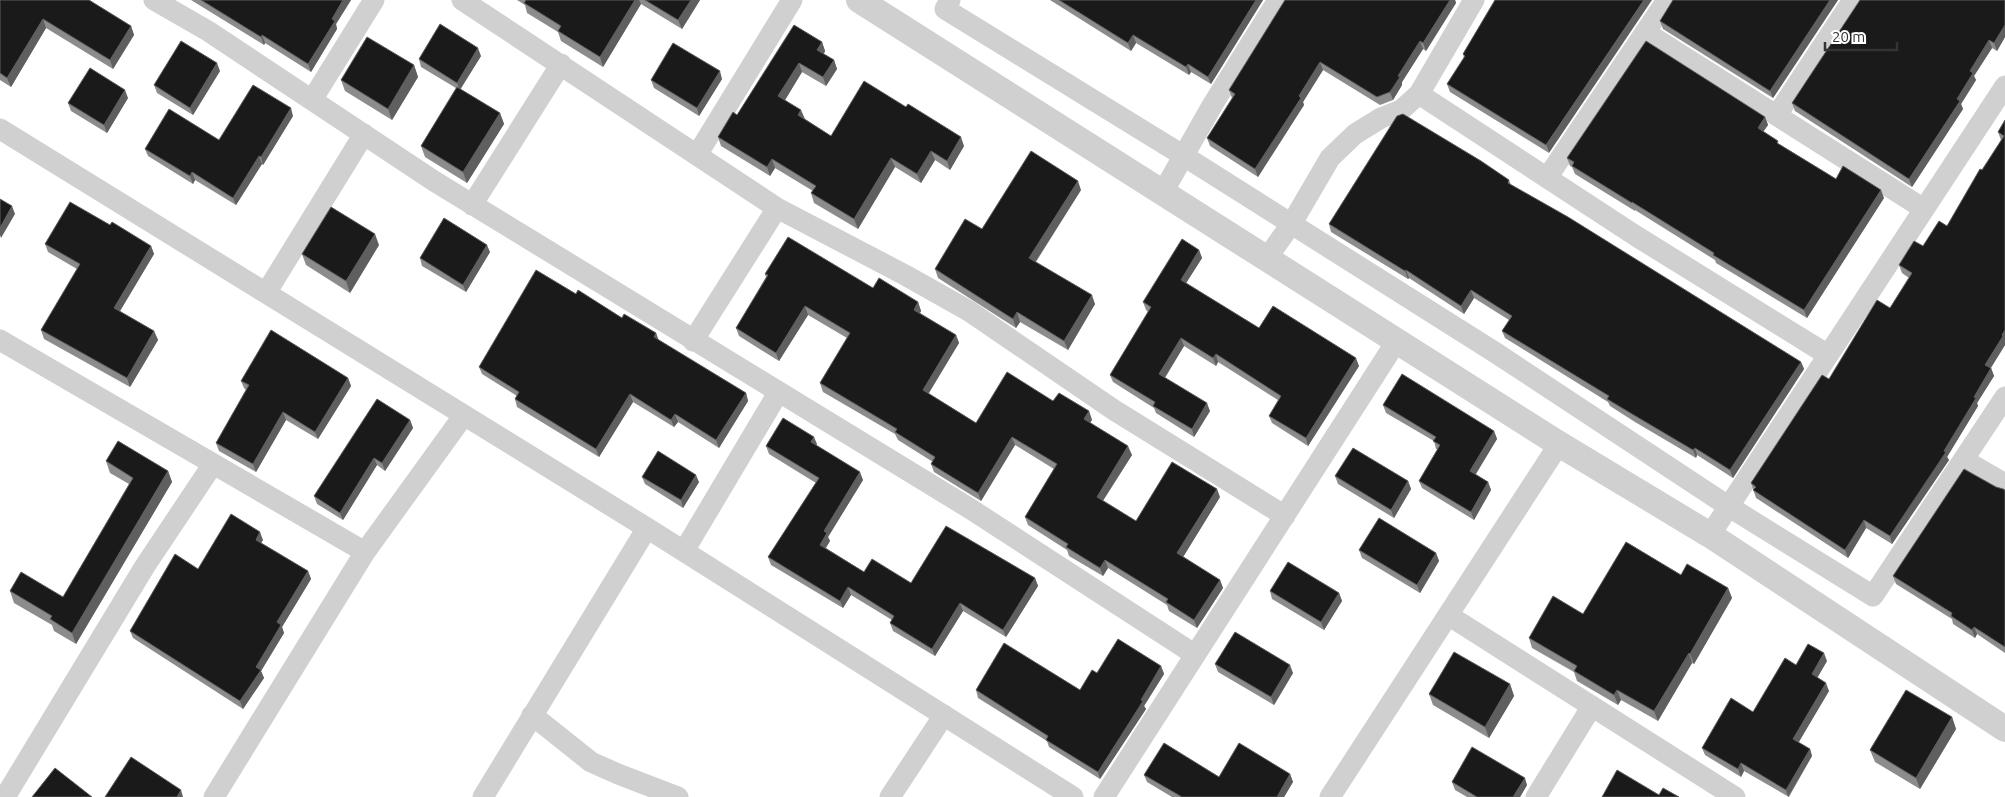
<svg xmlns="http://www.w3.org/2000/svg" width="2005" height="797" font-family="Ubuntu,sans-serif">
	<rect width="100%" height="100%" fill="#fff"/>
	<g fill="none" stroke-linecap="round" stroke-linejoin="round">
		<path stroke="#d0d0d0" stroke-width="21" d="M154,0L208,31L434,181L969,508L1194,654
			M462,0L777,208L905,275L969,311L1114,410L1285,516
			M950,0L945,9L1184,156L1496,353L1728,506L1873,596L2005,397
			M1645,32L1924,209
			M1419,94L1636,236L1828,355
			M312,100L374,0
			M1777,115L1853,0
			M0,129L647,528L1073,797
			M697,155L792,0
			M1547,178L1667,0
			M1163,192L1213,104L1278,0
			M472,205L561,64
			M1267,258L1292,223L1330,158L1355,134L1381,118L1401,110L1419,94L1474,0
			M266,293L364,134
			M0,340L365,552
			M693,341L777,208
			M1964,460L2005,484
			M1710,535L2005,86
			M684,551L778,393
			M1448,615L1735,797
			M532,715L591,762L618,774L678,797
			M5,797L145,566L213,464
			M214,797L365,552L464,415
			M483,797L647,528
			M890,797L944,715
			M1104,797L1396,342
			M1330,797L1559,444
			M1536,797L1592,706"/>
		<path stroke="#d0d0d0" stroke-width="26" d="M859,0L1559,444L1710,535L2005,729"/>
	</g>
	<path fill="#8c8c8c" d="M0,0L131,26L134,35L113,69L46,28L11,87L0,80Z
		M191,0H351L336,24L337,29L311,72L265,43L264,45Z
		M517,0H700L682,29L641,4L603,67L561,41L558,32L527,13L525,5Z
		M1050,0H1263L1211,84L1191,72L1189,75L1136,43L1131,51Z
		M1285,0H1455L1456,3L1426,51L1423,49L1402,82V85L1393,100L1380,105L1323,70L1303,102L1304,105L1258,177L1210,146L1207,138L1232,98L1229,90Z
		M1495,0L1549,153L1450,92L1447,84L1464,58L1463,54Z
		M1673,0H1838L1773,98L1663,29L1660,21Z
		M2005,0V37L1997,51L1992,48L1974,76L1976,80L1961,104L1963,109L1912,187L1795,111L1792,103Z
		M822,42L825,51L824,54L834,60L837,69L826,86L802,72L785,100L805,119L831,136L964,146L950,170L935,160L921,183L895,167L858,229L814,203L811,193L813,191L775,168L770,176L721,146L718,137Z
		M481,56L460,89L500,113L504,124L467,183L425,157L421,146L456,88L421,67L419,59Z
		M414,65L418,77L392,120L345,91L341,80Z
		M220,71L193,115L157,93L154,85Z
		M722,79L699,116L654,88L651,80Z
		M128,98L107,133L71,111L68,103Z
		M293,116L263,165L262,164L236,205L195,180L193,184L148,156L145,149L219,140Z
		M1765,117L1768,125L1763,132L1779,144L1836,179L1884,198L1807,318L1716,263L1715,260L1635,210V211L1575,174L1572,167L1570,166L1567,158Z
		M2005,120V345L1991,368L1994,376L1977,403L1978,406L1947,457L1949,460L1892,544L1866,528L1848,558L1756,498L1751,483L1829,379L1890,308L1909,278L1902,273L1899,265L1923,246L1947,226L2001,140L1998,132Z
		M1509,180L1511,185L1801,362L1804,369L1733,478L1697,455L1696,458L1635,422L1610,406L1608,402L1505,338L1502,331L1509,320L1474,298L1464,314L1409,278L1408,279L1331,232L1329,224Z
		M1081,190L1036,262L1095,304L1068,350L1020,322L1016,328L938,278L935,269L982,229Z
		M110,225L151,246L154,254L120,311L154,331L158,340L130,387L44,339L41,330L77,269L48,252L45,244Z
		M379,245L350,293L306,265L302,254Z
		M1199,250L1202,258L1186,283L1259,328L1359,366L1308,446L1272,423L1269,416L1278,400L1218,362L1216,366L1184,346L1165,378L1210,411L1194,437L1156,413L1154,408L1113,382L1110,375L1148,312L1146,310L1143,302Z
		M490,252L466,292L422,266L420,258Z
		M765,274L873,288L918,302L921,311L920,313L956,335L959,343L928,393L976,423L1053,401L1089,411L1092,420L1090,422L1132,455L1103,501L1136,521L1220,497L1183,557L1220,580L1223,588L1197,628L1169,611L1167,605L1108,568L1103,576L1069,556L1067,550L1028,525L1025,517L1054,469L1015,445L981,501L934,472L931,464L933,462L898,440L895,434L823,392L820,383L847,338L808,315L779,361L739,336L736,328L766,277Z
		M576,294L622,318L656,333L658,340L746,393L748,401L719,448L678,422L674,427L633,402L599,457L517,407L515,399L517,396L482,374L479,367Z
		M348,378L351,386L318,439L286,420L256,472L219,451L216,443L246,390L244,388L241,381Z
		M1383,405L1494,431L1497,439L1475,474L1488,482L1491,490L1474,520L1422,488L1419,481L1438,449H1436L1434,441L1386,413Z
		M410,420L413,428L385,471L377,465L343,520L317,504L314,496Z
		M817,444L816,445L863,480L828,537L830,541L826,548L864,572L911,583L1035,578L1038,586L1006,637L963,611L935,656L893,631L890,623L892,620L851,595L843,608L771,565L768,557L816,483L769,454L766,446Z
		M106,461L168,471L172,482L76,644L54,631L52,625L14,603L10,591L63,597L129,484L110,473Z
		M1335,476L1408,481L1411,489L1394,518L1338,484Z
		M642,477L699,482L683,508L645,484Z
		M1996,487L2005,490V653L1977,634L1975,638L1953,624L1952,619L1896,584L1893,576Z
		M263,540L261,543L308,571L311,579L282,627L284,633L261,671L264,678L243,709L133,638L130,631L198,569Z
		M1359,550L1436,553L1439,561L1420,593L1362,558Z
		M1681,575L1728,588L1732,598L1694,664L1692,663L1658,721L1621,700L1618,705L1577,681L1574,672L1532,648L1529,638L1583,614Z
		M1270,591L1339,593L1342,601L1324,630L1272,599Z
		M1827,661L1817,677L1829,691L1798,742L1810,749L1812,756L1789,797L1744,771L1741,777L1705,755L1702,748L1753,712L1796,665Z
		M1215,664L1293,673L1274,705L1218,672Z
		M1161,666L1164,674L1144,706L1146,709L1100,779L1049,747L1047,741L978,698L976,690H1080L1097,673Z
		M1510,684L1514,696L1489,738L1433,705L1429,694Z
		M1952,717L1956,729L1920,789L1875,762L1870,750Z
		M1290,774L1293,782L1284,797H1172L1147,782L1144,775L1219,777Z
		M1452,782L1527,785L1520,797H1467L1455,790Z"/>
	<path fill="#5f5f5f" d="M343,0H351L336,24L337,29L311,72L308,64L332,19Z
		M635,0H639L641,4L603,67L600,57Z
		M691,0H700L682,29L678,20Z
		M1256,0H1263L1211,84L1208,77Z
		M1450,0H1455L1456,3L1426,51L1423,43Z
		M1644,0H1652L1549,153L1546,145Z
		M1830,0H1838L1773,98L1770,91Z
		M43,19L46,28L11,87L7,78Z
		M2005,25V37L1997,51L1994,43Z
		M131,26L134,35L113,69L110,60Z
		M262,35L265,43L264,45L261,37Z
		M1133,35L1136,43L1131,51L1128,43Z
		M1989,40L1992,48L1974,76L1976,80L1961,104L1963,109L1912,187L1909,179L1957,99L1970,71Z
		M1420,41L1423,49L1402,82V85L1393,100L1390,92L1398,76Z
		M822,42L825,51L821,59L817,50Z
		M478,48L481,56L460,90L457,83Z
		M834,60L837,69L826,86L823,77Z
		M1320,62L1323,70L1303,102L1304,105L1258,177L1255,169Z
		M217,63L220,71L193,115L190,108Z
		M799,63L802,72L782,105L778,96Z
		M1188,64L1191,72L1189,75L1186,67Z
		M414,65L418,77L392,120L388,109Z
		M720,71L722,79L699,116L697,108Z
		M125,90L128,98L107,133L104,125Z
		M291,108L293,116L263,165L261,157Z
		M801,110L805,119L798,115Z
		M500,113L504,124L467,183L463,172Z
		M1765,117L1768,125L1760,136L1758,128Z
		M961,137L964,146L950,170L947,161Z
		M931,151L935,160L921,183L917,174Z
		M259,156L262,164L236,205L233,198Z
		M891,158L895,167L858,229L854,219Z
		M772,159L775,168L770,176L767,167Z
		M192,172L195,180L193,184L190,176Z
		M1078,181L1081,190L1032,267L1029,258Z
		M1881,190L1884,198L1807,318L1804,310Z
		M12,206L15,214L1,238L0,235V228Z
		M375,234L379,245L350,293L346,281Z
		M487,245L490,252L466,292L463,285Z
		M151,246L154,254L117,316L114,308Z
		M1199,250L1202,258L1183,288L1181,280Z
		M1406,270L1409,278L1408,279L1405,271Z
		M1471,290L1474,298L1464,314L1461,306Z
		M1092,295L1095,304L1068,350L1064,341Z
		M918,302L921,311L917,318L914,310Z
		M805,306L808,315L779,361L776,353Z
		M1017,312L1020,322L1016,328L1013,319Z
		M2005,330V345L1988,372L1985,365Z
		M154,331L158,340L130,387L127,378Z
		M656,333L659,341L654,337Z
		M956,335L959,343L926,398L923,390Z
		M1181,338L1184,346L1162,382L1159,374Z
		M1216,354L1218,362L1216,366L1213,358Z
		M1356,358L1359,366L1308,446L1306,438Z
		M1801,362L1804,369L1733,478L1730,470Z
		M1991,368L1994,376L1977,403L1978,406L1947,457L1949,460L1892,544L1890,536L1944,451L1974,397Z
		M348,378L351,386L318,439L315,432Z
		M746,393L748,401L719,448L716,440Z
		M630,394L633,402L599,457L596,449Z
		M1207,403L1210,411L1194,437L1192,429Z
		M1089,411L1092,420L1087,427L1084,419Z
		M283,412L286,420L256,472L253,464Z
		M675,414L678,422L674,427L671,420Z
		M410,420L413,428L385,471L382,463Z
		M1494,431L1497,439L1473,479L1470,471Z
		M814,437L817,444L814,450L811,442Z
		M1012,437L1015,445L981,501L978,493Z
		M1128,446L1132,455L1100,505L1097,497Z
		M1695,448L1697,455L1696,458L1693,450Z
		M374,458L377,465L343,520L340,513Z
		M168,471L172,482L76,644L72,633Z
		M860,472L863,480L828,537L830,541L823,552L820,545L824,531Z
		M696,475L699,482L683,508L681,500Z
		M1408,481L1411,489L1394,518L1391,510Z
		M1488,482L1491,490L1474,520L1471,512Z
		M1217,489L1220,497L1180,562L1177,553Z
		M1864,520L1866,528L1848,558L1845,550Z
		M260,532L263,540L259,547L256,540Z
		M1436,553L1439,561L1420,593L1417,585Z
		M1105,560L1108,568L1103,576L1100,568Z
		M308,571L311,579L282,627L284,633L261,671L264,678L243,709L240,701L256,667L277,622Z
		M1035,578L1038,586L1006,637L1003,630Z
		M1220,580L1223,588L1197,628L1194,620Z
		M848,587L851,595L843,608L840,601Z
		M1728,588L1732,598L1694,664L1690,654Z
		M1339,593L1342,601L1324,630L1321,622Z
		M960,603L963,611L935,656L932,649Z
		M1974,627L1977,634L1975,638L1972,630Z
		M1689,653L1692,663L1658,721L1654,711Z
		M1824,653L1827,661L1815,682L1812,674Z
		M1290,665L1293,673L1274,705L1271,697Z
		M1161,666L1164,674L1144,706L1146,709L1100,779L1098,772Z
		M1826,683L1829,691L1796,747L1793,739Z
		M1510,684L1514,696L1489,738L1485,727Z
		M1617,690L1621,700L1618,705L1614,695Z
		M1952,717L1956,729L1920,789L1916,778Z
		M1810,749L1812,756L1788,797L1786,790Z
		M1741,763L1744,771L1741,777L1738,769Z
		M1290,774L1293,782L1284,797H1277Z
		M1525,778L1527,785L1520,797H1513Z
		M181,790L183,797H177Z"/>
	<path fill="#1a1a1a" stroke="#5f5f5f" d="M0,0H89L131,26L110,60L43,19L7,78L0,73Z
		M201,0H343L332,19L335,21L308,64L262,35L261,37Z
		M526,0H635L600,57L558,31L561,26L524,3Z
		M645,0H691L678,20Z
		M1059,0H1256L1208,77L1188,64L1186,67L1133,35L1128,43Z
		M1285,0H1450L1423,43L1420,41L1398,76L1400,77L1390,92L1377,97L1320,62L1299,96L1301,98L1255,169L1207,138L1235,94L1229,90Z
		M1495,0H1644L1546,145L1447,84L1465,56L1463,54Z
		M1673,0H1830L1770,91L1660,21Z
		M1860,0H2005V25L1994,43L1989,40L1970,71L1973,73L1957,99L1960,101L1909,179L1792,103Z
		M440,24L478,48L457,83L419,59Z
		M794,25L822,42L817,50L834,60L823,77L799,63L778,96L801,110L798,115L831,136L864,81L906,107L908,104L961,137L947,161L931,151L917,174L891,158L854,219L811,193L816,186L772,159L767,167L718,137L733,112L737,115Z
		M367,37L414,65L388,109L341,80Z
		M181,41L217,63L190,108L154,85Z
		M1646,41L1765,117L1758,128L1778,141L1777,143L1836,179L1843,166L1881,190L1804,310L1713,255L1714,253L1632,202V203L1572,166L1574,162L1567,158Z
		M673,43L720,71L697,108L651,80Z
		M90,68L125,90L104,125L68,103Z
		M253,85L291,108L261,157L259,156L233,198L192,172L190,176L145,149L169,109L219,140Z
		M457,87L500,113L463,172L421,146Z
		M1403,114L1481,161L1509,180L1508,183L1568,217L1801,362L1730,470L1695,448L1693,450L1632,414L1607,399L1609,396L1502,331L1512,316L1471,290L1461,306L1406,270L1405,271L1329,224L1397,116Z
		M2005,120V330L2002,335L2003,336L1985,365L1991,368L1974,397L1976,398L1944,451L1946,452L1890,536L1864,520L1845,550L1753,490L1756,487L1751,483L1822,375L1829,379L1877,300L1890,308L1912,273L1899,265L1914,241L1923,246L1939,221L1947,226L1980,169L1982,170L2004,136L1998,132Z
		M1031,151L1078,181L1029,258L1092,295L1064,341L1017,312L1013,319L935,269L965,219L982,229Z
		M0,199L12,206L0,228Z
		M70,202L110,225L112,222L151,246L114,308L154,331L127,378L41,330L80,264L45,244Z
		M331,207L375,234L346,281L302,254Z
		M444,218L487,245L463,285L420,258Z
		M788,237L873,288L879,278L918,302L914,310L956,335L923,390L976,423L1007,372L1053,401L1059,393L1089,411L1084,419L1128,446L1097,497L1136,521L1172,462L1217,489L1177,553L1220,580L1194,620L1166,602L1168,599L1105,560L1100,568L1066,547L1068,544L1025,517L1057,464L1012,437L978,493L931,464L935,457L895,432L897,429L820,383L850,333L805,306L776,353L736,328L768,275L765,274Z
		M1182,239L1199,250L1181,280L1259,328L1273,306L1356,358L1306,438L1269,416L1281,396L1216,354L1213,358L1181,338L1159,374L1207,403L1192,429L1153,406L1155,402L1110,375L1151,307L1143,302Z
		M536,270L576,294L578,290L622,318L624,314L656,333L654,337L746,393L716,440L675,414L671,420L630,394L596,449L515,399L519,392L479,367Z
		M271,330L348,378L315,432L283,412L253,464L216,443L249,385L241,381Z
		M1402,374L1494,431L1470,471L1488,482L1471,512L1419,481L1440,445L1433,441L1436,437L1383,405Z
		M377,399L410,420L382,463L374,458L340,513L314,496Z
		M783,418L814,437L811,442L860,472L824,531L827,533L820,545L864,572L872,559L911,583L946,526L1035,578L1003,630L960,603L932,649L890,623L894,616L848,587L840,601L768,557L819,478L766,446Z
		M118,441L168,471L72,633L50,619L52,616L10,591L21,572L63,597L133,478L106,461Z
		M1353,448L1408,481L1391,510L1335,476Z
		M658,451L696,475L681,500L642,477Z
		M1964,469L1996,487L2003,489L2005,490V647L1974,627L1972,630L1951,616L1952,613L1893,576Z
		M231,514L260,532L256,540L308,571L277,622L281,625L256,667L261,670L240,701L130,631L175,554L198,569Z
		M1379,518L1436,553L1417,585L1359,550Z
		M1626,542L1681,575L1687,564L1728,588L1690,654L1689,653L1654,711L1617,690L1614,695L1574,671L1577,666L1529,638L1553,596L1583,614Z
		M1288,562L1339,593L1321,622L1270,591Z
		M1235,632L1290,665L1271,697L1215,664Z
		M1118,639L1161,666L1141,700L1143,701L1098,772L1046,740L1048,736L976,690L1004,643L1080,690L1092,670L1097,673Z
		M1808,644L1824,653L1812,674L1826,683L1793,739L1810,749L1786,790L1741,763L1738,769L1702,748L1731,698L1753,712L1785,658L1796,665Z
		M1454,652L1510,684L1485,727L1429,694Z
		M1906,690L1952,717L1916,778L1870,750Z
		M1164,743L1219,777L1239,743L1290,774L1277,797H1182L1144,775Z
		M1472,747L1525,778L1513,797H1477L1452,782Z
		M131,757L181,790L177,797H105Z
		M55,768L92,797H32Z
		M1617,770L1659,795L1663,788L1679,797H1602Z"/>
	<path d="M1825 42v8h72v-8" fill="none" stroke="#333333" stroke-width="2.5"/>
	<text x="1832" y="42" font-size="15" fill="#333333" stroke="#ffffff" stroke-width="4" paint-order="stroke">20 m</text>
</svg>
